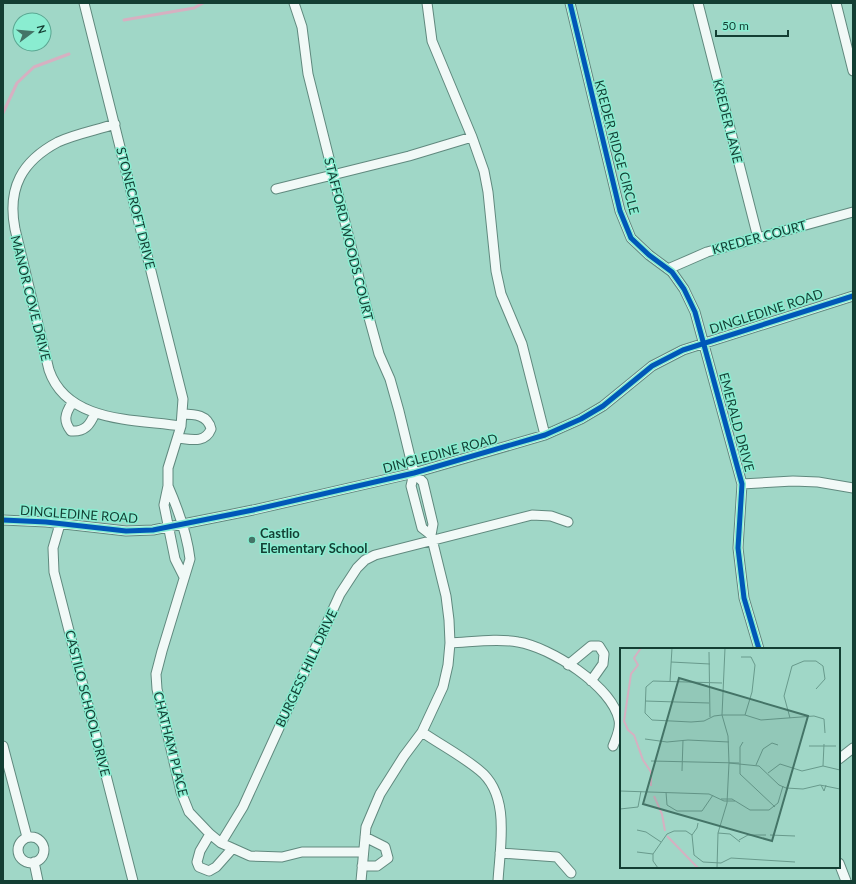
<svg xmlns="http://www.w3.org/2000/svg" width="856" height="884" font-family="Lato,sans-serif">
	<rect width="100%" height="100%" fill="#a0d7c7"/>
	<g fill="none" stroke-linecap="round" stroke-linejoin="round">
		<path stroke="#d6b0c1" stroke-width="3" d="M124,20L194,8L203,3
			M3,113L17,83L34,67L69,54"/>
		<g stroke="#60897e" stroke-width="11">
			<path id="minor" d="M84,3L183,399L181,426L168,468V486L164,505L175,559L184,577
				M294,3L302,27L308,74L368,314L379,354L390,379L399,411L414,473L411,486L422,528L431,535
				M427,3L432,41L472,137L484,171L488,192L496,271L501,294L522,344L545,435
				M570,3L620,211L631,238L649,255L672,272L684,289L695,312L742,484L738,548L744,598L759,649
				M698,3L758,238
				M836,3L853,71
				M115,124C97,130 75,134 58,142C22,161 7,188 15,229L49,370C67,423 134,419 181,426
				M276,189L409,156L472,137
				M668,269L707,252L853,212
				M72,403C65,414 63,421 71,431C85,432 90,425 95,413
				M178,438C190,439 205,444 211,429C208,415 195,414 182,414
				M742,484L793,481L818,482L853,488
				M168,486C178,509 187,533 190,559L162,651L156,674L157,689L181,792L189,812L210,834L221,843L250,856L282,857L302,852H363
				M3,520L46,522L126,531L153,530L253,510L414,473L545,435L581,419L603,406L652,366L683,350L853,296
				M60,524L53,548L54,572L133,881
				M450,643C472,642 497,638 518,642C550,647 612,686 619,720C621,729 616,738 613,746
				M568,665L591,646H599L604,654L603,664L591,681
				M422,732C441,745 462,756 479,770C511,795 500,846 498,881
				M3,746L27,837
				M839,759L853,748
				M210,834L200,851L197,862L199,867L209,871L216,867L232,849
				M18 850a13 13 0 1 1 26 0a13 13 0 1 1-26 0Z
				M221,843L243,807L340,594L357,568L365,560L375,555L532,515L551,516L568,522
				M500,853L557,857L571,873
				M34,862L38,881
				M839,863L846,881
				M362,866H377L388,858L385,847L365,837
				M361,881L366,827L380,794L404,756L422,732L443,687L448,665L450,643L449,620L446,596L431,535L433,524L423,482L414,473"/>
		</g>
		<use href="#minor" stroke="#f1f9f7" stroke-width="9"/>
		<g stroke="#8aedd1" stroke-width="8">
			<path id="cycleway" d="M570,3L620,211L631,238L649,255L672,272L684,289L695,312L742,484L738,548L744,598L759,649
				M3,520L46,522L126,531L153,530L253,510L414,473L545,435L581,419L603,406L652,366L683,350L853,296"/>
		</g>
		<use href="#cycleway" stroke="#0057b8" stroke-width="5"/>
	</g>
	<circle fill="#447467" stroke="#8aedd1" stroke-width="1.5" cx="252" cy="540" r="4"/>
	<g text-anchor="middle" stroke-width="3" stroke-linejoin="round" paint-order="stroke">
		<g font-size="13" fill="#133e33" stroke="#8aedd1">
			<text transform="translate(728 121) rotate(76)" y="5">KREDER LANE</text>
			<text transform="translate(617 147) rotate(75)" y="5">KREDER RIDGE CIRCLE</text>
			<text transform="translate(136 208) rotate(76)" y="5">STONECROFT DRIVE</text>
			<text transform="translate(759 237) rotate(-15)" y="5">KREDER COURT</text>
			<text transform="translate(349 239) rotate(76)" y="5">STAFFORD WOODS COURT</text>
			<text transform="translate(31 298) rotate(76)" y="5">MANOR COVE DRIVE</text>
			<text transform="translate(766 311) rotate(-18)" y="5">DINGLEDINE ROAD</text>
			<text transform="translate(737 422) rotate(75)" y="5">EMERALD DRIVE</text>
			<text transform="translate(440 453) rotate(-15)" y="5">DINGLEDINE ROAD</text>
			<text transform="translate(79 514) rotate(4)" y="5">DINGLEDINE ROAD</text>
			<text transform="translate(306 668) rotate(-65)" y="5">BURGESS HILL DRIVE</text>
			<text transform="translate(88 703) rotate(76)" y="5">CASTILO SCHOOL DRIVE</text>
			<text transform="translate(171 744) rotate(76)" y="5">CHATHAM PLACE</text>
		</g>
		<g font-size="13" font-weight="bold" fill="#133e33" stroke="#8aedd1" text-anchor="start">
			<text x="260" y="538">Castlio<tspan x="260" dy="15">Elementary School</tspan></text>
		</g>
	</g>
	<g transform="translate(620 648)">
		<rect width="220" height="220" fill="#a0d7c7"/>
		<path fill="none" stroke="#d6b0c1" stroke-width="2" d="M21,0L14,10L18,17L11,26L4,73L8,82L14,87L23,112L31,124V138M34,148L42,166L45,183M47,188L78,220"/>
		<path fill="none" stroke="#689a8c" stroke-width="1" d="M89,4L90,69M121,9H131L135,17L132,44L125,67M51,14L90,16M0,21V38M50,33L52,0M102,35L33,33L26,39L25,65L32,72L71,74L84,73L94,68L102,67H125L141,72L194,68L204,71M25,53L89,55M170,70L164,48L172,18L184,13H196L203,18L205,31L196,41M204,71L205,85M25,91L47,94L68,92L109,94M123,94L120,99V126L155,159M189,98H216M0,104V118M31,113L119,115M109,115L139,118L159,137L166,140L183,141L200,137L220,141M136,117L143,101L152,95L158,97M203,118L204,96M62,123L63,92M148,125L160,116L182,123L203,118L220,122M201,137L204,143L206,137M0,143L89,146L104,153H115M46,144L47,157L57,163H82L93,147M101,151H112L130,162H149L158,155L163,138M0,161L18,159L21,143M17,182L26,184L41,194M98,185L110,186L120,194M72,187L77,180L78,175M150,187L175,188M119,192L128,187H146M17,204L33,206M38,220L33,213V206L47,186L54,183H66L72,187L74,207L83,214L101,215L111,210L175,214M97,220L98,185L107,155L109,115L108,88L102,67L105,0"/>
		<path fill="#447467" fill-opacity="0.15" stroke="#447467" stroke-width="2" d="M59,30L188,68L152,193L23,156Z"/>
		<rect width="220" height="220" fill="none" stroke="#133e33" stroke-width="2"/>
	</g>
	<rect width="856" height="884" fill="none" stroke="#133e33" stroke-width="8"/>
	<g transform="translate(32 32) rotate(74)"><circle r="19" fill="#8aedd1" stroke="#5aa792"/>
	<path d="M0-3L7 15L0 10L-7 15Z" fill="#447467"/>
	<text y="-6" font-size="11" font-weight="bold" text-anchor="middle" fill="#133e33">N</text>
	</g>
	<path d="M716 30v6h72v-6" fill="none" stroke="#133e33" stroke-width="2"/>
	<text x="722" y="30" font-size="12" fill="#133e33" stroke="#8aedd1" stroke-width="3" paint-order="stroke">50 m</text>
</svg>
